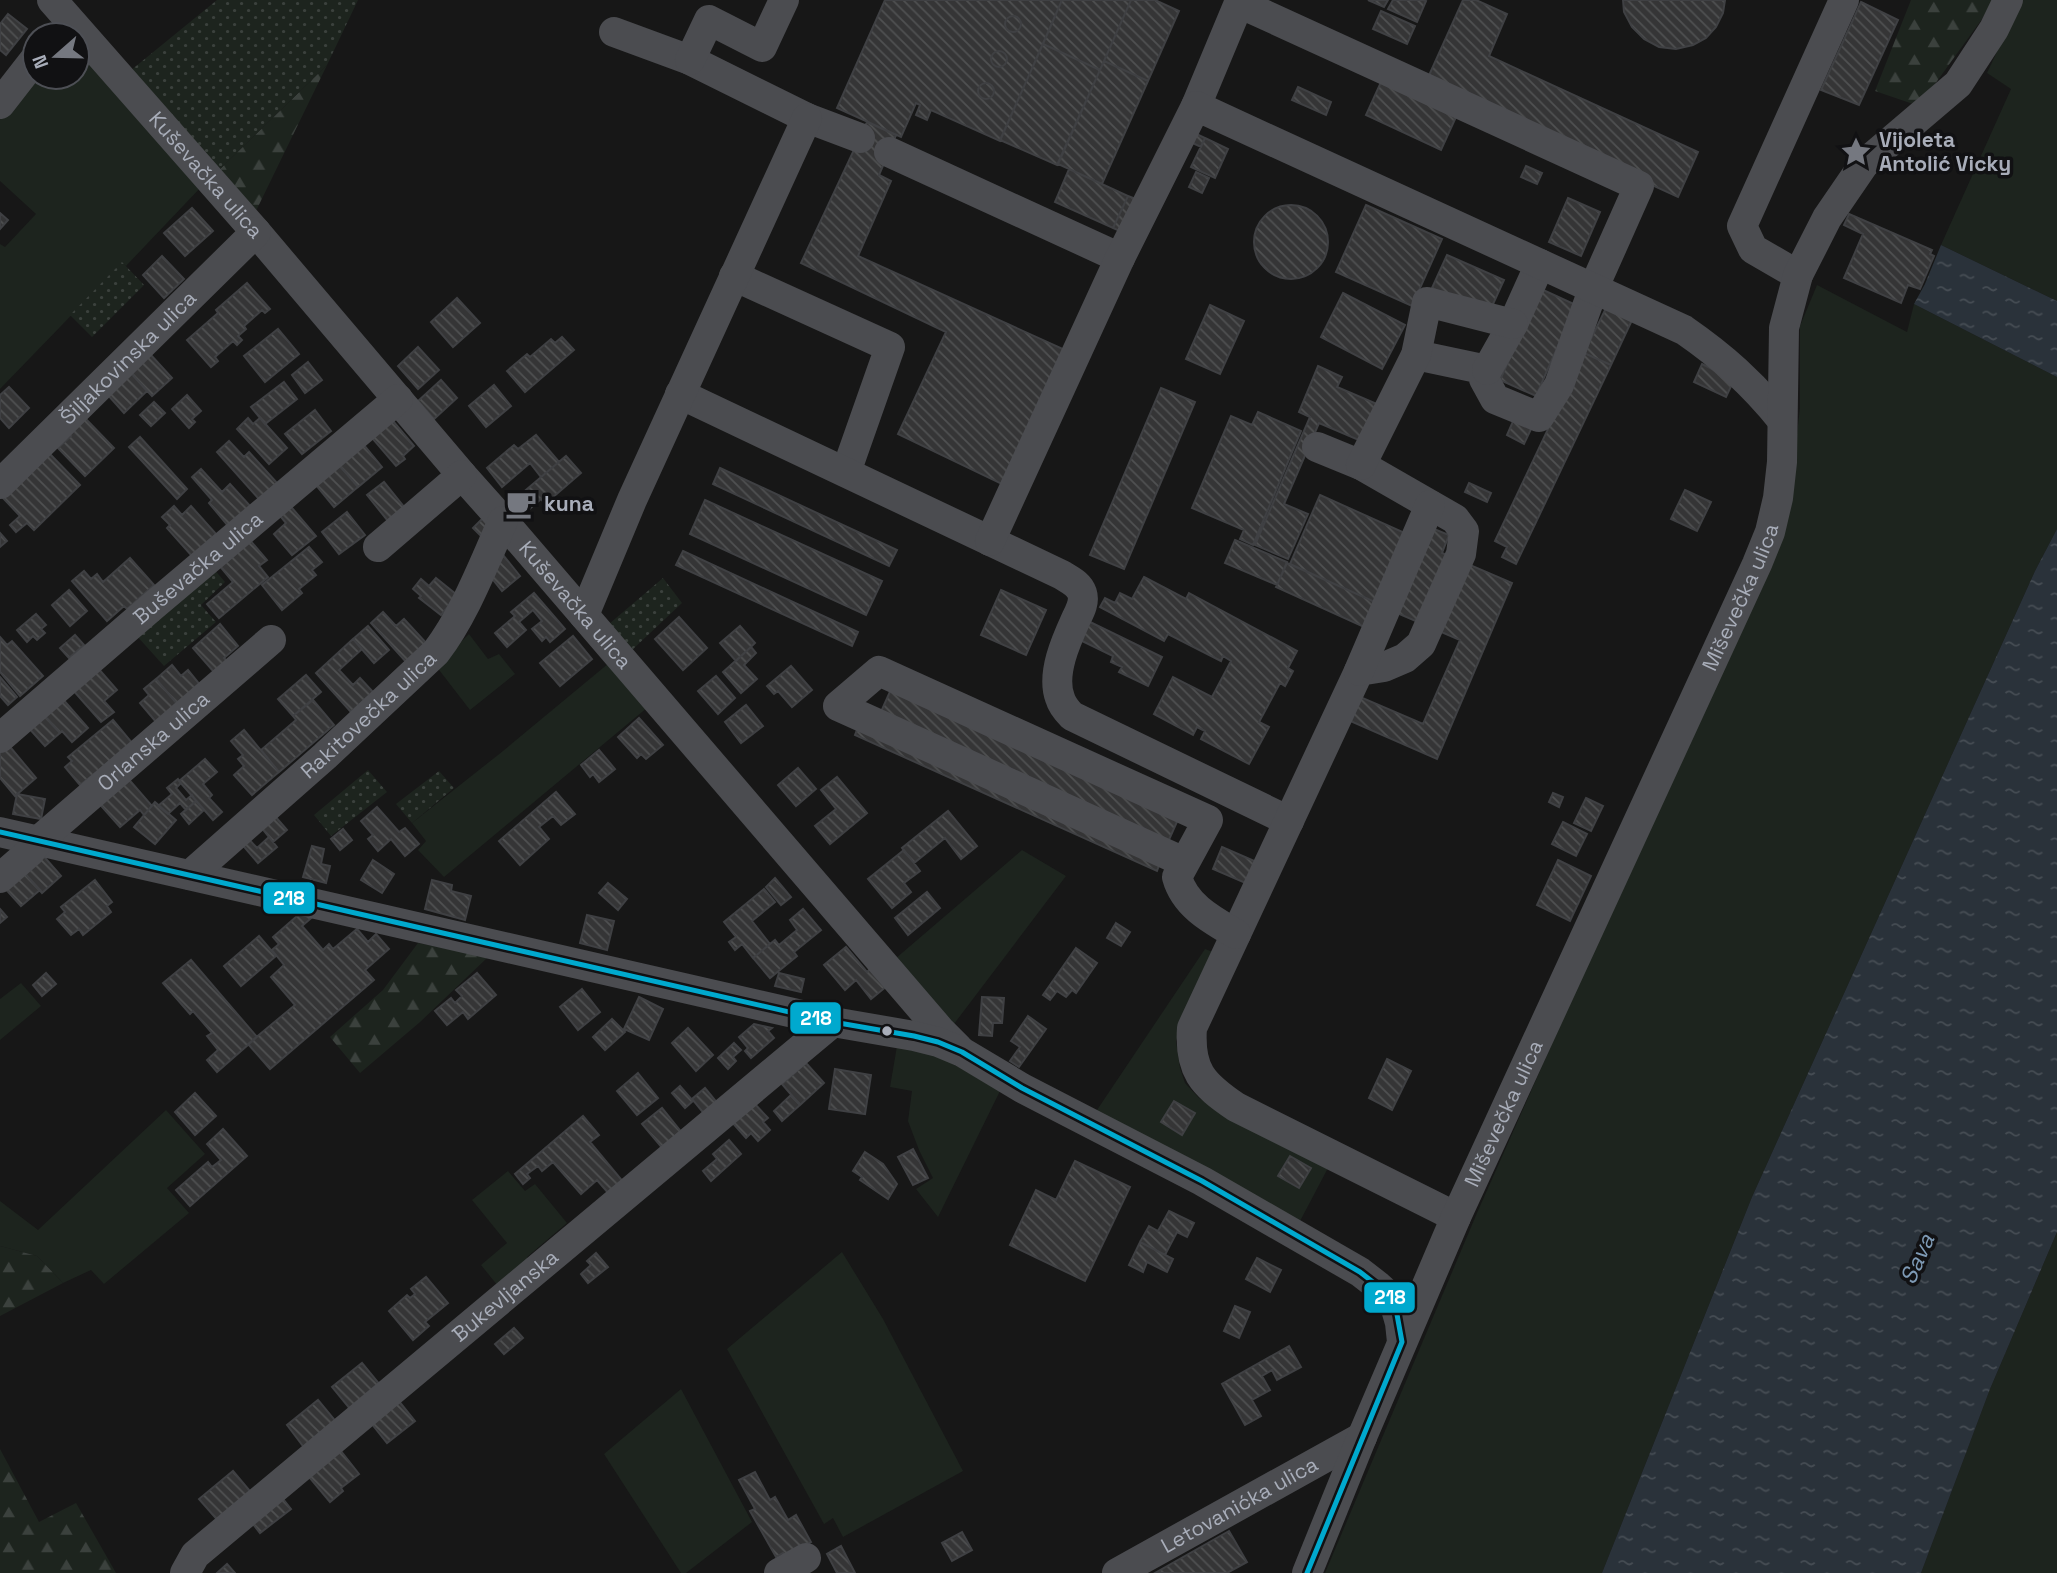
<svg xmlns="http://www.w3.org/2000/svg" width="2057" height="1573" font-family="'Space Grotesk',sans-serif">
	<defs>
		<pattern id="forest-firs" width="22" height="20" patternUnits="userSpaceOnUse" patternTransform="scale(1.75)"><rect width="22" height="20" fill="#1d241e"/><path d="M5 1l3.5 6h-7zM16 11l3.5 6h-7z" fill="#3b413d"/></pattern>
		<pattern id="garden-dots" width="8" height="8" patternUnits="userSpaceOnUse" patternTransform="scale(1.75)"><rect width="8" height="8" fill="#1d241e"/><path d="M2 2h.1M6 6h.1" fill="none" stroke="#3b413d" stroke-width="1.8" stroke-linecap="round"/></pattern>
		<pattern id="water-ripples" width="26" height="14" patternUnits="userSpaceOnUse" patternTransform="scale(1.75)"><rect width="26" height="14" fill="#2a323a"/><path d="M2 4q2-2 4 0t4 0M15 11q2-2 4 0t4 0" fill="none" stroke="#464d54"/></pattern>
		<pattern id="building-back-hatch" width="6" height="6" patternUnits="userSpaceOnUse" patternTransform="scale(1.75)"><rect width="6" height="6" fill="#353536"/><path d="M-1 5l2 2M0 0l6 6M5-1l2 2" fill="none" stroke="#4f5051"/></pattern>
	</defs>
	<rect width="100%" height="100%" fill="#171717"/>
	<path fill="#1d241e" d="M2021,0H2057V301L1941,245L2011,89L1987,73Z
		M77,42L203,185L126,266L122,263L0,389V244L5,247L36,214L0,181V115L35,77H77Z
		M1817,285L1907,332L1914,304L2057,377V529L2035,571L1752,1197L1602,1573H1325L1477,1213L1777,536L1792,477L1800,408V326Z
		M469,634L488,659L499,654L515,674L470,710L436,666Z
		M609,663L648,707L444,877L418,850L426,841L412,823L503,751Z
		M1022,850L1066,876L954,1024L895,959Z
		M1205,949L1213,952L1176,1041L1180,1068L1185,1083L1199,1098L1328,1168L1299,1223L1095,1113Z
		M21,983L41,1006L0,1040V999Z
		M897,1046L931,1051L1000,1091L938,1217L916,1189L933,1178L919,1150L908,1121L912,1091L890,1087Z
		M166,1110L205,1154L167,1188L189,1213L104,1284L91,1270L63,1283L37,1256L0,1246V1201L38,1230Z
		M508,1171L525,1191L535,1184L567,1223L527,1257L533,1265L502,1291L481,1265L507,1243L472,1200Z
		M2057,1232V1573H1921L1990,1389Z
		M842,1252L883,1319L963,1471L843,1537L833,1518L824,1524L727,1349Z
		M681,1389L752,1522L686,1573H681L604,1454Z"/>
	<path fill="url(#forest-firs)" d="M1911,0H1993L1982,19L1919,106L1875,91Z
		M327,65L253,217L216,173Z
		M418,943L488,957L420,1022L360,1073L330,1037L383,990Z
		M0,1246L37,1256L63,1283L0,1316Z
		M0,1449L39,1522L76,1503L116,1573H0Z"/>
	<path fill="url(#garden-dots)" d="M217,0H358L327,65L216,173L130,71Z
		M122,262L144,285L92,337L70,315Z
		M213,568L225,582L201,605L216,622L164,666L136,635Z
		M663,578L682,603L632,650L609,624Z
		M368,770L387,792L331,836L314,815Z
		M439,771L454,788L412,823L396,804Z"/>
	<path fill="url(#water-ripples)" d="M1941,245L2057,301V377L1914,304L1925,284Z
		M2057,529V1232L1990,1389L1921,1573H1602L1752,1197L2035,571Z"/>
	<path fill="url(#building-back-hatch)" stroke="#3f4043" stroke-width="2" d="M885,0H1062L1000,141L931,110L927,120L916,115L920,105L916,103L901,137L837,108Z
		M1062,0H1131L1100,70L1043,44Z
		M1131,0H1155L1179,11L1148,81L1104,61Z
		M1368,0H1388L1384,7Z
		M1393,0H1423L1426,1L1417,22L1388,9Z
		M1463,0H1476L1507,14L1489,56L1698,152L1678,197L1426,82Z
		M1623,0H1725L1723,13L1716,27L1706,38L1693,45L1676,49L1659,47L1644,39L1632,27L1624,12Z
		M1861,2L1898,20L1859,105L1821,90Z
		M1381,11L1415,26L1407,44L1373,29Z
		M8,14L27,29L6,55L0,50V24Z
		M1005 24a8 8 0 1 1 16 0a8 8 0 1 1-16 0Z
		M1043,44L1100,70L1057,165L1000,140Z
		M991 59a8 8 0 1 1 16 0a8 8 0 1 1-16 0Z
		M1104,61L1148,81L1102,184L1058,164Z
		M1381,82L1456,117L1441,150L1366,115Z
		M978 91a8 8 0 1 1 16 0a8 8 0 1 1-16 0Z
		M1298,87L1331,102L1326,115L1292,100Z
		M867,122L896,135L879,175L891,181L858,256L1065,350L1006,486L898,434L946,332L801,263Z
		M1192,132L1205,138L1201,147L1188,141Z
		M1205,138L1228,149L1215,178L1191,167Z
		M1526,166L1542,173L1537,184L1521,177Z
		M1069,169L1128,196L1113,228L1055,202Z
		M1196,172L1209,178L1202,193L1189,187Z
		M1128,196L1136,199L1122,232L1113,228Z
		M1568,198L1600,212L1581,256L1549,242Z
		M1254 242a37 37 0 1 1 74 0a37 37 0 1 1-74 0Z
		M1366,205L1442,239L1412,306L1336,272Z
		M192,208L213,231L185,256L164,233Z
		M0,213L8,220L0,229Z
		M1849,214L1932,250L1930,254L1934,256L1920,289L1908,285L1901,303L1844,278L1863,234L1844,225Z
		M1447,255L1504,280L1489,313L1432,288Z
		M162,256L184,279L164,298L143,275Z
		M247,283L270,309L265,313L262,310L244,326L246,329L238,336L242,340L237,345L233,341L215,357L218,361L211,367L187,340L218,313L216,310Z
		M1541,289L1576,305L1536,396L1500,380Z
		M1343,293L1405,325L1382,369L1321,337Z
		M457,298L480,323L453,347L431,322Z
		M1210,305L1244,321L1220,374L1186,359Z
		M1607,306L1633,318L1611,365L1584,353Z
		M278,329L299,354L265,382L244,356Z
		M562,337L574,350L525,392L507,371L527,354L530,357L551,339L555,343Z
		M418,347L439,370L418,389L398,366Z
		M1584,353L1611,365L1516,564L1502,557L1507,547L1495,541Z
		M150,354L172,378L152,396L130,372Z
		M308,362L322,380L305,393L292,375Z
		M1702,364L1734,380L1726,397L1694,382Z
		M1318,366L1342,377L1337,387L1384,407L1368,444L1319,423L1284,504L1308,514L1288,559L1255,545L1310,417L1299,412Z
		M130,372L147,391L124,413L107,394Z
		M441,380L457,398L434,419L418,401Z
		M284,382L297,399L265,424L251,407Z
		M494,385L511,406L486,427L469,406Z
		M9,387L29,408L9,428L0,418V395Z
		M1161,388L1195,402L1124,569L1090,555Z
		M187,395L201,411L192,419L195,422L189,428L172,409Z
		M154,402L165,413L151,426L140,415Z
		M315,410L331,431L302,454L285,434Z
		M1258,412L1301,431L1253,545L1240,539L1244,530L1192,508L1231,416L1252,425Z
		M83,416L114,448L85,476L58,448L71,436L67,432Z
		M248,418L253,424L260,418L287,448L269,464L237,429Z
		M1514,419L1532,427L1524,444L1507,435Z
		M393,421L414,446L403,456L405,459L396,466L372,438Z
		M536,435L559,462L541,477L530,463L502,487L487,468L514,445L518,449Z
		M140,437L187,489L177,499L129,447Z
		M229,441L244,457L249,452L277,483L259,499L217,452Z
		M363,444L382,467L358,487L339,465Z
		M49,453L80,485L34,530L27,523L16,532L10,525L20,516L3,498Z
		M566,456L581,473L545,504L541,499L525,513L514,500Z
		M339,465L358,487L334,507L315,484Z
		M720,468L897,550L889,566L713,484Z
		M201,469L222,492L230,484L251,507L229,527L209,503L212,500L192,477Z
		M384,482L405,508L388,521L367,495Z
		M1469,483L1491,493L1487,502L1465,492Z
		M1685,490L1711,502L1697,531L1671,519Z
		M1320,495L1427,543L1397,612L1290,564Z
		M705,500L882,581L866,615L690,534Z
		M287,502L316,536L292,555L274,534L286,523L276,511Z
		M174,506L182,515L191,506L216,534L192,556L167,528L170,525L162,517Z
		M347,512L365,535L339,554L322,532Z
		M483,518L490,526L481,536L473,528Z
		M1434,529L1449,535L1442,553L1512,583L1437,759L1348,720L1358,696L1423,724L1460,640L1397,613Z
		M0,533L7,541L0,547Z
		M249,539L267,560L259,566L268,577L219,618L207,604L233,582L219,565Z
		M1235,540L1287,562L1277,585L1225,563Z
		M309,547L322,562L312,570L316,575L299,589L302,593L282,610L262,585Z
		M683,551L858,632L852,646L676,565Z
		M504,556L520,576L502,591L486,571Z
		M130,558L154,585L127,609L124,606L107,621L72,581L84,571L91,579L97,574L103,582Z
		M1287,563L1375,602L1364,627L1276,587Z
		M1144,577L1186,599L1189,593L1297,651L1288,668L1293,671L1285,686L1280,683L1259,722L1269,727L1249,764L1201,739L1205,731L1197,727L1193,735L1154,714L1173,677L1212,697L1231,661L1223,656L1221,661L1168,634L1164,641L1100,607L1105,598L1115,603L1120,593L1132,599Z
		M436,578L457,595L441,615L419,598L421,596L413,589L421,579L429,586Z
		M69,590L87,611L70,626L52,605Z
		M1001,590L1046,610L1026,655L981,635Z
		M534,593L565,629L550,642L546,637L542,641L532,629L542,621L533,610L519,622L526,630L507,647L495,633L515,616L511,612Z
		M383,612L396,626L404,619L428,645L408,664L371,623Z
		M36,614L46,625L41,629L45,633L37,640L33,636L27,642L17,630Z
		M679,617L707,648L683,670L655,639Z
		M1088,621L1162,657L1148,686L1119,672L1122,667L1111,662L1113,656L1078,639Z
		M220,624L238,646L224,658L227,661L214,672L193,648Z
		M368,626L389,650L374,663L353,639Z
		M740,626L755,643L736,661L720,643Z
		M75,635L84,645L69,658L60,648Z
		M573,636L592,659L560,686L540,663Z
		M0,637L7,645L12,641L43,676L20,696L0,672Z
		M353,639L362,649L339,670L353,685L360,678L373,692L351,712L316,673Z
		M751,647L756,653L744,665L757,679L741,693L723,672Z
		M172,665L181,676L188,670L201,686L178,705L156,679Z
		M791,666L812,690L792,707L778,691L774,694L767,686Z
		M97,667L117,690L104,701L114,712L101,722L72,689Z
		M306,675L321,692L293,716L278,699Z
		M716,676L735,698L718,714L698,691Z
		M0,677L17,697L8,705L0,696Z
		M156,679L178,705L157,723L140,703L149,695L144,689Z
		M892,687L1180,815L1168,842L880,714Z
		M61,697L88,728L72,742L62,731L60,733L42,713Z
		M313,700L334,725L279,772L261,750L296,720L293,716Z
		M746,705L763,726L741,743L725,722Z
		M42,713L60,733L45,746L27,726Z
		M639,718L663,745L646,759L641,754L637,758L618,737Z
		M113,720L133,744L80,785L65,767L72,761L68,757Z
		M860,722L1162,857L1157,871L855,735Z
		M244,730L279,772L252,795L234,775L244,766L238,759L243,755L231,741Z
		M6,742L36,778L15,796L0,778V747Z
		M599,750L615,769L599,782L593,774L590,777L581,765Z
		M205,759L217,772L203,784L212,795L209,798L222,812L213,820L179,781Z
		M798,768L816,789L796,806L778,785Z
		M125,775L152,806L144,815L140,810L120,827L96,800Z
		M837,777L867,813L830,844L815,826L836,809L821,790Z
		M178,779L181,783L176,788L186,800L192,795L196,801L186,810L180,803L168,814L158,806L172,794L167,788Z
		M556,792L575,814L561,825L553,816L539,827L549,839L520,865L499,841Z
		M1553,793L1563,797L1559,807L1549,802Z
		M17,794L45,799L41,819L13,814Z
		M1586,798L1603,806L1591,831L1574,823Z
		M196,801L204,810L189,824L181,814Z
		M155,802L176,820L155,844L134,827Z
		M377,807L399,832L405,828L419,844L405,856L391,839L378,851L368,839L373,835L361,821Z
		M948,811L977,846L961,859L945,838L914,863L902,848Z
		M274,815L287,830L273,842L261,827Z
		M1563,822L1587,834L1576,856L1552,844Z
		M343,829L352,840L340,850L331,839Z
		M246,836L257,848L269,837L277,847L258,863L239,841Z
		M312,846L324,849L321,864L330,866L326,883L303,877Z
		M1222,847L1259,863L1250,885L1213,869Z
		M904,850L920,871L904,883L911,892L892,908L868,879Z
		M40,852L61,876L42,893L21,869Z
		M373,860L394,874L382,893L361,880Z
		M1558,860L1591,876L1570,921L1537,905Z
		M21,869L40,890L21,906L2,885Z
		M775,878L791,897L781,905L766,887Z
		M95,880L112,902L107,906L111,912L83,935L79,929L71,935L57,919L65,912L61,907Z
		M432,880L452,885L451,891L471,896L465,920L425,909Z
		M608,883L627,899L618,910L599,893Z
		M764,889L775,902L752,921L770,944L753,958L742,944L735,950L729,942L736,937L724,922Z
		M927,892L940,908L908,935L895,918Z
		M0,909L7,917L0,923Z
		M803,909L821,930L794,952L797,956L770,978L753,958L775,940L779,945L797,930L790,920Z
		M304,910L316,914L302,926L323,950L329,944L333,949L357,929L368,942L376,934L389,949L365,970L374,980L270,1069L248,1044L295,1005L271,977L284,965L272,950L279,944L273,937Z
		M587,915L614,921L607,950L580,943Z
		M1116,923L1130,932L1121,946L1107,938Z
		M259,936L276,956L241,986L224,966Z
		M846,947L867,972L871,968L887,986L871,999L856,980L845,990L824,965Z
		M1076,948L1097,963L1076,993L1072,990L1066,997L1057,991L1050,1000L1043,995Z
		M191,960L257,1037L217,1072L207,1060L218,1050L207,1036L212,1033L193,1011L190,1014L163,983Z
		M46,973L56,984L42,996L33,985Z
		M477,973L496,995L468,1019L463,1012L447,1025L435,1011L451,998L455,1003L462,996L456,990Z
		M779,973L804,979L801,992L775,986Z
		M582,989L600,1012L578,1030L560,1007Z
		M639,997L663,1009L649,1040L624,1029Z
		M982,997L1004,998L1002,1023H993L992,1036L979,1035Z
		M1028,1016L1046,1029L1019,1067L1010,1061L1020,1047L1011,1041Z
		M612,1019L625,1032L605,1050L593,1037Z
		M754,1024L772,1028L768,1031L774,1038L751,1058L745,1051L748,1048L739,1037Z
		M688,1028L713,1055L696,1071L672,1043Z
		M734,1043L741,1050L733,1057L736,1061L728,1069L718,1058Z
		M1387,1059L1411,1071L1392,1110L1369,1098Z
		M806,1063L824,1083L800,1105L782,1084Z
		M835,1069L871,1075L865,1114L829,1109Z
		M638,1073L658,1098L637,1115L617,1091Z
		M680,1086L693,1101L685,1108L672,1093Z
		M705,1088L719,1105L706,1116L692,1099Z
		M195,1093L216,1116L195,1135L175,1112Z
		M791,1095L800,1105L782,1121L774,1111Z
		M1174,1101L1195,1113L1182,1135L1161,1122Z
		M753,1102L768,1118L763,1122L770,1130L758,1141L751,1133L746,1138L731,1121Z
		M662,1108L683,1134L664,1150L642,1124Z
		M583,1116L599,1135L590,1142L624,1183L610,1195L597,1180L581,1194L553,1162L542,1171L538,1166L527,1174L530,1178L523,1184L515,1174Z
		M223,1129L247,1156L190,1206L176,1190L208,1162L212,1167L221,1160L207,1144Z
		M729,1140L741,1154L711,1181L703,1171L717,1159L713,1154Z
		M913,1149L928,1178L913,1185L898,1157Z
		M865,1152L883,1164L897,1184L888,1199L860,1180L862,1177L853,1171Z
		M1290,1156L1311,1168L1299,1188L1278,1176Z
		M1075,1161L1130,1187L1085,1281L1010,1245L1036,1190L1056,1200Z
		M1169,1211L1194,1223L1187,1237L1177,1232L1165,1255L1140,1242L1149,1226L1158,1231Z
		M1140,1242L1173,1259L1167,1272L1147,1262L1143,1272L1129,1265Z
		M596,1253L608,1267L588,1283L581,1274L591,1265L587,1261Z
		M1257,1258L1281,1270L1270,1292L1246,1279Z
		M426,1277L448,1303L425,1322L429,1326L413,1340L389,1311L407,1295L410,1298L415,1294L411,1289Z
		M1235,1306L1250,1312L1239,1338L1224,1331Z
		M514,1328L523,1338L504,1354L495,1344Z
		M1289,1346L1301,1367L1277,1380L1272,1370L1262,1376L1270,1390L1252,1400L1261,1416L1245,1425L1222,1384Z
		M362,1363L381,1386L351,1410L332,1387Z
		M318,1400L338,1424L306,1450L287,1425Z
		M398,1400L415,1421L387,1443L371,1423Z
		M341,1451L359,1474L341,1488L343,1491L330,1502L309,1477Z
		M233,1471L254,1496L221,1524L199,1499Z
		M755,1472L770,1500L775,1497L788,1520L796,1515L811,1542L792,1552L787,1561L783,1553L776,1557L750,1511L755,1509L739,1480Z
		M280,1495L291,1509L260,1533L249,1519Z
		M1229,1531L1247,1562L1227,1573H1155Z
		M962,1532L972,1550L952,1561L942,1543Z
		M841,1546L855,1573H837L827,1554Z
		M227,1564L235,1573H217Z"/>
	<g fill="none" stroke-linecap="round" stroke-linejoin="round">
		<g stroke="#4b4c50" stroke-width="30">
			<path id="s1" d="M52,0L256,232L462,475L503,521L940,1030L958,1048"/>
			<path d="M614,32L690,60L807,118L860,138"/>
			<path d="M690,60L709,20L762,47L784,0"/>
			<path d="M0,104L35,59"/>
			<path d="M1196,106L1239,3L1639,186L1594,287L1559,385L1539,417L1495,399L1484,379L1487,370L1416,355"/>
			<path d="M889,152L1120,258"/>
			<path d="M1798,275L1753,249L1742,226L1844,0"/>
			<path d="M734,276L890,347L846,472"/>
			<path d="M1487,370L1513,324L1540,264"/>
			<path d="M680,394L1062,575C1070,580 1079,584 1082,593C1085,602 1080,611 1076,619C1066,641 1051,674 1060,698C1062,705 1067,711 1072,716L1289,821"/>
			<path d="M1317,447L1361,465L1455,519L1464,531L1461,554L1421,644L1405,658L1384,667L1359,671L1192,1028C1189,1070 1202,1084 1236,1107L1456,1217"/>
			<path d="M1361,465L1416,355L1427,302L1513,324"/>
			<path id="s2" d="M0,484L256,232"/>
			<path d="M990,541L1120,258L1196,106L1684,330C1723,357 1752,383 1782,420"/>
			<path d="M378,547L462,475"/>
			<path d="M584,615L632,500L807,118"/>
			<path d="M1359,671L1430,505"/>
			<path id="s3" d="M0,738L154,605L398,399"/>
			<path d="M0,832L833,1022L914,1036L938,1042L962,1052L1022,1088L1202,1181L1360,1272L1378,1286L1389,1296L1396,1309L1400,1323L1402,1342"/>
			<path d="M1184,862L838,706L879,671L1208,820L1177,877C1185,906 1212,920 1236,934"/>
			<path id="s4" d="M190,875L325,756L436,652C465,614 483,565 503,521"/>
			<path id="s5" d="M0,878L30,852L38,841L271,640"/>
			<path id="s6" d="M185,1573L195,1555L833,1022"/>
			<path d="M779,1573L806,1558"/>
			<path id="s7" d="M1117,1573L1362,1437"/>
			<path id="s8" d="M1307,1573L1362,1437L1456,1217L1757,564L1770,532L1778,498L1782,462L1784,328L1798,275L1827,218L1864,164L1958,84L1994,29L2008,0"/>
		</g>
		<g stroke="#111113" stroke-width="10">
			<path id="bus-1" d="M0,832L833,1022L914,1036L938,1042L962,1052L1022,1088L1202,1181L1360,1272L1378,1286L1389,1296L1396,1309L1402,1342L1307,1573"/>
		</g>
		<use href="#bus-1" stroke="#00a9ce" stroke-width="5"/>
	</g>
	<defs>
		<g id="sight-bare" transform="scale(2.415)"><path d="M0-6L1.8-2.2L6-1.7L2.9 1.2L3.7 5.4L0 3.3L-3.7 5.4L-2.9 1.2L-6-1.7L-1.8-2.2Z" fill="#757880" stroke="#111113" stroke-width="2.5" paint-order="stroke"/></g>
		<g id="cafe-bare" transform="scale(2.415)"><path d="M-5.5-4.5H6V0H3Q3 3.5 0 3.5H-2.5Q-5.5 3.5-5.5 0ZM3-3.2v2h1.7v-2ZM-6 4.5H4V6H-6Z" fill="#757880" stroke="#111113" stroke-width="2.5" paint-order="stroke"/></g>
	</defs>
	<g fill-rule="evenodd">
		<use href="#sight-bare" x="1856" y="152"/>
		<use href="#cafe-bare" x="521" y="504"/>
	</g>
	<circle fill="#a8adb9" stroke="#111113" stroke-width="2.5" cx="887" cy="1031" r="6"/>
	<g text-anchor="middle" stroke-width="7" stroke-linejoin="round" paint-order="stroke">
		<g font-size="21" font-weight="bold" fill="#a8adb9" stroke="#111113" text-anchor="start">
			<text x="1879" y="147">Vijoleta<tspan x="1879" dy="24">Antolić Vicky</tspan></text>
			<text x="544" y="511">kuna</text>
		</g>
		<g font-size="21" fill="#a8adb9" stroke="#111113">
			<text dy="7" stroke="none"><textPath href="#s1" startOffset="233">Kuševačka ulica</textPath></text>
			<text dy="7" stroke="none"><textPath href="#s2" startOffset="180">Šiljakovinska ulica</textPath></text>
			<text dy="7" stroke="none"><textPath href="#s3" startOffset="261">Buševačka ulica</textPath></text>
			<text dy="7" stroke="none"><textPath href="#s8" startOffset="1068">Miševečka ulica</textPath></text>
			<text dy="7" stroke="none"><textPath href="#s1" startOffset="800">Kuševačka ulica</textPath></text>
			<text dy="7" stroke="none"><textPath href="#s4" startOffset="240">Rakitovečka ulica</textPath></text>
			<text dy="7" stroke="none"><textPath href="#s5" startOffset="206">Orlanska ulica</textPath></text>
			<text dy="7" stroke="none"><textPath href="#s8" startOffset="500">Miševečka ulica</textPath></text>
			<text dy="7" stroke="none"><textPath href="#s6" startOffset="425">Bukevljanska</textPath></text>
			<text dy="7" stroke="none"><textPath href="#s7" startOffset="140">Letovanićka ulica</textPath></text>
		</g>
		<g font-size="23" font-style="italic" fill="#7e9ab5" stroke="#111113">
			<text transform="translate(1917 1259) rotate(-66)" y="8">Sava</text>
		</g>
	</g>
	<g stroke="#111113" stroke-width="2.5">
		<rect x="262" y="881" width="54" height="34" rx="7" fill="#00a9ce"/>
		<rect x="789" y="1001" width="53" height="34" rx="7" fill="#00a9ce"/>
		<rect x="1363" y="1281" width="53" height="33" rx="7" fill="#00a9ce"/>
	</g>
	<g font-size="19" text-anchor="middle" font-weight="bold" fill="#fff">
		<text x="289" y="905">218</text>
		<text x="816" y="1025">218</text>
		<text x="1390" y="1304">218</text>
	</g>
	<g transform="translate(56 56) rotate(250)"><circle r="33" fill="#111113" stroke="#4d4f55" stroke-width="2"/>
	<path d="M0-5L12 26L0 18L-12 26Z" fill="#757880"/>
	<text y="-10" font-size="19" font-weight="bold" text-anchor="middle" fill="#a8adb9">N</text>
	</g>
</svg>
